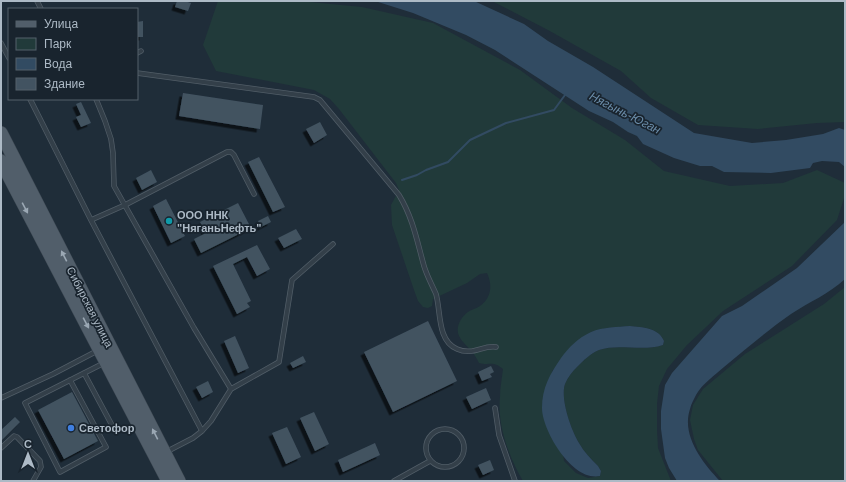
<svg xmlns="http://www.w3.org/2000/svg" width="846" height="482" font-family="Helvetica,sans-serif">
	<defs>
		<filter id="shadow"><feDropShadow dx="-3.5" dy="3.5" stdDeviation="0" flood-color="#0009"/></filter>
	</defs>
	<rect width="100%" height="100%" fill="#1f2d39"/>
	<path fill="#213a3a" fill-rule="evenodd" d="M218,1H299L362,7L433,23L520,70L572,108L625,140L664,171L730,186L783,183L817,170L845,183V195L837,220L792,266L723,311L687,345L667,369L659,386L657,404V429L658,448L671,481H523C509,457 497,425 500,397C500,387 502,378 503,369C492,360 491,366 479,363C477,359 474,354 471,350C467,346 462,342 459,336C455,327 461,317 468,312C472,309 476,309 480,306C491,298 493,286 487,273L480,274L467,283L433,299L432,306L428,308L423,307L418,301L414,290L392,225L391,205L399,190L396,183L339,109L330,99L314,90L216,71L203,45ZM630,326C642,327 659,328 664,341L663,345C642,352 619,343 599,350C590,354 584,360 577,367C572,372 568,377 565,384C560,399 571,430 579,443C584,452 591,459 598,466L601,471L600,476L588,478L576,473L564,461L552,371L591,332L607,328Z
		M492,1H845V122L817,123L758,129L698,125L651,98L621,71L548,30Z
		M845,287V481H723L698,450L694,439L690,420L693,405L703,389L745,354L824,304Z"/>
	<path fill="#324b62" d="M375,1H474L524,24L548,41L593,67L694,133L752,143L786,140L823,134L839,128L845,130V167L839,162L822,161L813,163L810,168L771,173L724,172L712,166H700L674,158L643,144L637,136L628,132L613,122L589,111L495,50L466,35L413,13Z
		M845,222V279C829,294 809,302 791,314C768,330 746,349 724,367C715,375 702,384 696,395C694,399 691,404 690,409C681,436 703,463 720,481H677L669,468L665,458L661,429V411L665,385L672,373L722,316L742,306L797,268Z
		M630,326C642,327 659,328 664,341L663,345C642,352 619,343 599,350C590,354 584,360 577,367C572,372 568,377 565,384C560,399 571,430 579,443C584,452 591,459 598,466L601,471L600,476C572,482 542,430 542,408C542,388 550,374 561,358C569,347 578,338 591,332C603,327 617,327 630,326Z"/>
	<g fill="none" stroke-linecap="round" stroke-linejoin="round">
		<path stroke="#324b62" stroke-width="2" d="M402,180L417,175L426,170L448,162L470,140L506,123L554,110L565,95"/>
	</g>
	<path fill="#425361" filter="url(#shadow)" d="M177,1H184L191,3L188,11L175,7Z
		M143,21V37H137V22Z
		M183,93L263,105L260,129L179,116Z
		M81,102L91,123L81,127L76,117L81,115L76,104Z
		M320,122L327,135L314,143L306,129Z
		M259,157L285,207L273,212L248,162Z
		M151,170L157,182L142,190L136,178Z
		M166,199L185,236L171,243L153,206Z
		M238,203L251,228L201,253L194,239L206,233L200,222Z
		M268,216L271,222L261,227L258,221Z
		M296,229L302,239L284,248L278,238Z
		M257,245L270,269L257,276L247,257L233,264L251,301L247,303L250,307L237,314L213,266Z
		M428,321L457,381L393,412L364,352Z
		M235,336L249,368L238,373L224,341Z
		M303,356L306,362L293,368L290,363Z
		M491,366L494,372L490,374L492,377L482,381L478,372Z
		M208,381L213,392L202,398L196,387Z
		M486,388L491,400L472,409L466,397Z
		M72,392L98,441L64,459L38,410Z
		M314,412L329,444L315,451L300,418Z
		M15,417L20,422L1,441V430Z
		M287,427L301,457L286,464L272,433Z
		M375,443L380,455L343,472L338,460Z
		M490,460L494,470L483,475L478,465Z"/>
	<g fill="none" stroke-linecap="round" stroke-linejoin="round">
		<g stroke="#515d67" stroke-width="5.5">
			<path id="service" d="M37,1L41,9
				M1,43L9,58
				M137,53L141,51
				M137,73L314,97L320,100L399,195C413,218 417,241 424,266C427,276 432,285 436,294C441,311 437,341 457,349C473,356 482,345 496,347
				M30,99L91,220L202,431
				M96,99L105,121L111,139L113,153L114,186L194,328L231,389
				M91,220L125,205L227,152H231L234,155L254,194
				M84,373L114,429
				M70,380L106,447L60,472L25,403L104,363
				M1,398L53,374L97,351
				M495,408L499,435L515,481
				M426 448a19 19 0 1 1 38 0a19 19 0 1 1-38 0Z
				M1,448L14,436L17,437L40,461L41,467L33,481
				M166,452L193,438L202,431L211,421L231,389L279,362L292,280L333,244
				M394,481L430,461"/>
		</g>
		<g stroke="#3d4853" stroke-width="14">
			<path id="primary" d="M1,133L179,481
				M1,161L168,481"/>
		</g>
		<use href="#service" stroke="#333f49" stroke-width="4"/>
		<use href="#primary" stroke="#515e6a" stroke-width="13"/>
	</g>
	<defs><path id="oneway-solid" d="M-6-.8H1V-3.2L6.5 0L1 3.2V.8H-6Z"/></defs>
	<g fill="#9ba8b4">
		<use href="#oneway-solid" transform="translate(25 208) rotate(62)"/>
		<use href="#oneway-solid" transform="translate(64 256) rotate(-117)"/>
		<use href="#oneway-solid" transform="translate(86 323) rotate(62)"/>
		<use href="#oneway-solid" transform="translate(155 434) rotate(-117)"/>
	</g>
	<circle fill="#0f9aa8" stroke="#19242e" stroke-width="1.5" cx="169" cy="221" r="4"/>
	<circle fill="#3f7fe0" stroke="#19242e" stroke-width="1.5" cx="71" cy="428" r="4"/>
	<g text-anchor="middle" stroke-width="3.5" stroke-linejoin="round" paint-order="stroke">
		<g font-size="11" font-weight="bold" fill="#adbac6" stroke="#19242e" text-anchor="start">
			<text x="177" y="219">ООО ННК<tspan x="177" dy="13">"НяганьНефть"</tspan></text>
			<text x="79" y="432">Светофор</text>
		</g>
		<g font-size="11" fill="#adbac6" stroke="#19242e">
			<text transform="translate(90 307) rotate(63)" y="4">Сибирская улица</text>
		</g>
		<g font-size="12" font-style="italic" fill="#6c8eab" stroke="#19242e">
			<text transform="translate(625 113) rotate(27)" y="4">Нягынь-Юган</text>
		</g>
	</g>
	<rect width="846" height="482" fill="none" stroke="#adbac6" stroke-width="4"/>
	<rect x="8" y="8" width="130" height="92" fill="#19242e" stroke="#54606b"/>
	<rect x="16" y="21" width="20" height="6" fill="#515e6a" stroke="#54606b"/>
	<text x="44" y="28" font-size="12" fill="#adbac6">Улица</text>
	<rect x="16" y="38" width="20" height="12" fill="#213a3a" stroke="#54606b"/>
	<text x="44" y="48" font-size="12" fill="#adbac6">Парк</text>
	<rect x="16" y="58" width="20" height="12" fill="#324b62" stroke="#54606b"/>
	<text x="44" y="68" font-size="12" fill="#adbac6">Вода</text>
	<rect x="16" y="78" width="20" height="12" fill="#425361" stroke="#54606b"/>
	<text x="44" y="88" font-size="12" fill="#adbac6">Здание</text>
	<g transform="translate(28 454)" stroke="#19242e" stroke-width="3" paint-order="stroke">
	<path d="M0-3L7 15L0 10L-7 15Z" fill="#adbac6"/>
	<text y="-6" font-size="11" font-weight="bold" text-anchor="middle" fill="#adbac6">С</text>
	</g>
</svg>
